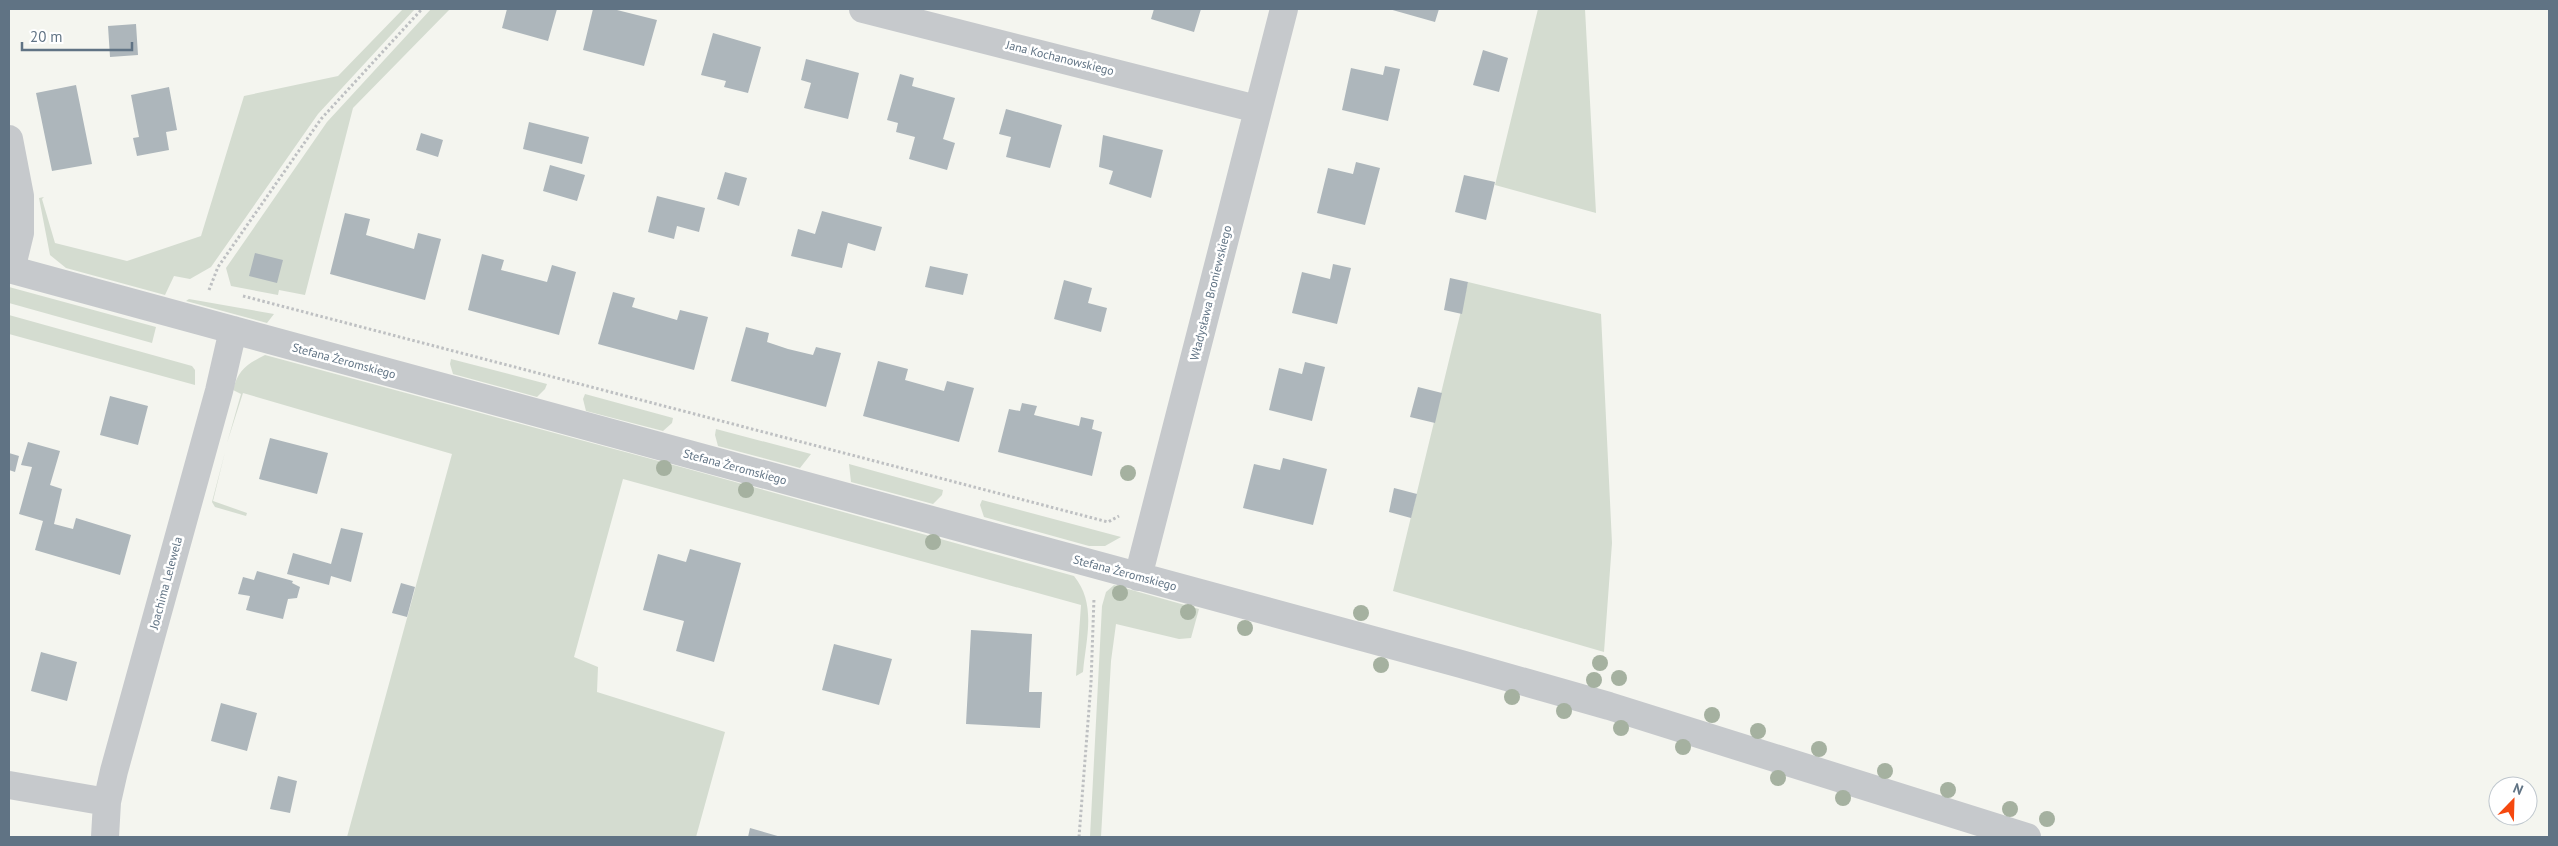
<svg xmlns="http://www.w3.org/2000/svg" width="2558" height="846" font-family="'PT Sans',sans-serif">
	<rect width="100%" height="100%" fill="#f4f5ef"/>
	<path fill="#d4dcd0" d="M403,9H415L318,114L211,267L190,279L174,276L165,295L66,268L50,255L39,198L44,197L42,199L55,243L127,261L201,236L244,96L338,76Z
		M431,9H450L353,108L305,295L279,290L278,295L231,286L226,268L327,122Z
		M1538,9H1585L1596,213L1495,185Z
		M1468,282L1601,314L1612,543L1604,652L1393,591Z
		M9,287L156,327L152,343L9,303Z
		M189,299L274,314L267,323L186,301Z
		M9,315L192,366L195,370V385L9,334Z
		M265,355L681,467L1074,576C1097,604 1086,639 1083,672L1076,676L1081,605L623,479L574,657L598,667L597,692L725,732L696,837H347L452,454L243,393L227,443L241,394L233,390C238,370 247,364 265,355Z
		M451,359L547,384L545,389L537,397L453,374L450,364Z
		M585,394L673,418L672,423L663,431L586,411L583,399Z
		M716,429L811,454L800,468L718,446L715,435Z
		M225,452L213,501L247,513L246,516L215,507L212,502Z
		M849,464L943,490L942,495L933,504L851,482Z
		M982,500L1121,537L1105,546H1089L984,517L980,505Z
		M1114,585L1199,609L1191,638L1179,639L1116,624L1111,661L1101,837H1090L1102,606L1106,592Z"/>
	<path fill="#adb6bb" d="M507,9H557L548,41L502,28Z
		M593,9H613L657,20L644,66L583,50Z
		M1154,9H1201L1194,32L1151,19Z
		M1389,9H1439L1435,22Z
		M136,24L138,55L110,57L108,26Z
		M713,33L761,47L748,93L724,87L726,81L701,75Z
		M1483,50L1508,58L1499,92L1473,85Z
		M806,59L859,73L848,119L804,108L811,83L801,80Z
		M1385,66L1400,69L1388,121L1342,110L1351,68L1383,75Z
		M900,74L914,78L912,86L955,98L943,139L955,143L947,170L909,159L915,137L896,132L898,123L887,120Z
		M76,85L92,164L52,171L36,93Z
		M169,87L177,130L166,132L169,150L137,156L133,138L139,137L131,95Z
		M1006,109L1062,125L1050,168L1006,157L1011,137L999,134Z
		M529,122L589,137L582,164L523,149Z
		M421,133L443,140L438,157L416,150Z
		M1103,135L1163,150L1151,198L1109,184L1113,171L1099,167Z
		M1356,162L1380,168L1365,225L1317,213L1328,168L1353,174Z
		M550,165L585,175L577,201L543,191Z
		M725,172L747,178L739,206L717,199Z
		M1464,175L1495,182L1486,220L1455,212Z
		M657,196L705,208L699,232L677,226L674,239L648,232Z
		M822,211L882,227L875,251L848,243L842,268L791,256L798,229L815,234Z
		M345,213L370,219L366,235L414,249L418,233L441,239L425,300L330,274Z
		M255,253L283,260L277,283L249,276Z
		M482,254L504,260L501,270L547,282L552,265L576,272L559,335L468,310Z
		M1333,264L1351,268L1337,324L1292,313L1302,272L1330,279Z
		M930,266L968,274L963,295L925,287Z
		M1450,278L1468,282L1462,314L1444,310Z
		M1064,280L1092,288L1088,303L1107,308L1101,332L1054,319Z
		M613,292L635,298L632,307L677,320L680,310L708,317L694,370L598,344Z
		M746,327L769,333L767,342L788,349L813,355L816,347L841,353L826,407L731,381Z
		M878,361L908,369L905,380L944,391L947,381L974,388L959,442L863,416Z
		M1305,362L1325,367L1312,421L1269,410L1279,368L1302,374Z
		M1418,387L1442,393L1435,423L1410,417Z
		M110,396L148,406L138,445L100,435Z
		M1022,403L1037,406L1034,415L1079,426L1081,417L1094,420L1092,429L1102,432L1092,476L998,452L1009,409L1020,411Z
		M270,438L328,453L317,494L259,479Z
		M28,442L60,451L50,485L62,489L54,524L73,529L76,518L131,535L120,575L35,550L43,521L19,514L32,467L21,465Z
		M9,453L19,456L15,472L9,470Z
		M1283,458L1327,469L1313,525L1243,508L1254,464L1280,470Z
		M1394,488L1417,494L1411,518L1389,512Z
		M341,528L363,533L351,582L331,576L329,585L287,574L293,553L331,564Z
		M690,549L741,563L714,662L676,651L684,621L643,610L658,554L686,562Z
		M257,571L293,581L292,583L300,587L297,598L288,599L283,619L246,610L250,596L238,594L243,577L254,580Z
		M401,583L415,587L407,617L392,613Z
		M971,630L1032,634L1029,692H1042L1040,728L966,724Z
		M834,644L892,659L879,705L822,690Z
		M41,652L77,662L67,701L31,691Z
		M221,703L257,713L247,751L211,741Z
		M278,776L297,781L290,813L270,809Z
		M750,828L781,837H748Z"/>
	<g fill="none" stroke-linecap="round" stroke-linejoin="round">
		<path stroke="#bec0c2" stroke-width="3" stroke-dasharray="2.5 2.5" stroke-linecap="butt" d="M209,290L218,267L321,119L422,9
			M243,296L1108,522L1119,516
			M1079,837L1091,683L1094,598"/>
		<path stroke="#c6c9cc" stroke-width="28" d="M863,9L1257,109
			M9,139L20,196V233L11,270
			M9,269L1461,664L1609,706L2027,837
			M1138,577L1284,9
			M9,785L107,802
			M105,837L107,802L114,771L219,391L233,330"/>
	</g>
	<g fill="#a5b1a0">
		<circle cx="664" cy="468" r="8"/>
		<circle cx="1128" cy="473" r="8"/>
		<circle cx="746" cy="490" r="8"/>
		<circle cx="933" cy="542" r="8"/>
		<circle cx="1120" cy="593" r="8"/>
		<circle cx="1188" cy="612" r="8"/>
		<circle cx="1361" cy="613" r="8"/>
		<circle cx="1245" cy="628" r="8"/>
		<circle cx="1600" cy="663" r="8"/>
		<circle cx="1381" cy="665" r="8"/>
		<circle cx="1619" cy="678" r="8"/>
		<circle cx="1594" cy="680" r="8"/>
		<circle cx="1512" cy="697" r="8"/>
		<circle cx="1564" cy="711" r="8"/>
		<circle cx="1712" cy="715" r="8"/>
		<circle cx="1621" cy="728" r="8"/>
		<circle cx="1758" cy="731" r="8"/>
		<circle cx="1683" cy="747" r="8"/>
		<circle cx="1819" cy="749" r="8"/>
		<circle cx="1885" cy="771" r="8"/>
		<circle cx="1778" cy="778" r="8"/>
		<circle cx="1948" cy="790" r="8"/>
		<circle cx="1843" cy="798" r="8"/>
		<circle cx="2010" cy="809" r="8"/>
		<circle cx="2047" cy="819" r="8"/>
	</g>
	<g text-anchor="middle" stroke-width="5" stroke-linejoin="round" paint-order="stroke">
		<g font-size="12" fill="#607384" stroke="#fff">
			<text transform="translate(1060 58) rotate(14)" y="4">Jana Kochanowskiego</text>
			<text transform="translate(1211 293) rotate(-76)" y="4">Władysława Broniewskiego</text>
			<text transform="translate(344 361) rotate(15)" y="4">Stefana Żeromskiego</text>
			<text transform="translate(735 467) rotate(15)" y="4">Stefana Żeromskiego</text>
			<text transform="translate(1125 573) rotate(15)" y="4">Stefana Żeromskiego</text>
			<text transform="translate(166 583) rotate(-75)" y="4">Joachima Lelewela</text>
		</g>
	</g>
	<rect width="2558" height="846" fill="none" stroke="#607384" stroke-width="20"/>
	<g transform="translate(2513 801) rotate(23)"><circle r="24" fill="#ffffff" stroke="#bfc7ce"/>
	<path d="M0-4L9 19L0 12L-9 19Z" fill="#f5480f"/>
	<text y="-8" font-size="14" font-weight="bold" text-anchor="middle" fill="#607384">N</text>
	</g>
	<path d="M22 42v8h110v-8" fill="none" stroke="#607384" stroke-width="2.5"/>
	<text x="30" y="42" font-size="15" fill="#607384" stroke="#ffffff" stroke-width="4" paint-order="stroke">20 m</text>
</svg>
